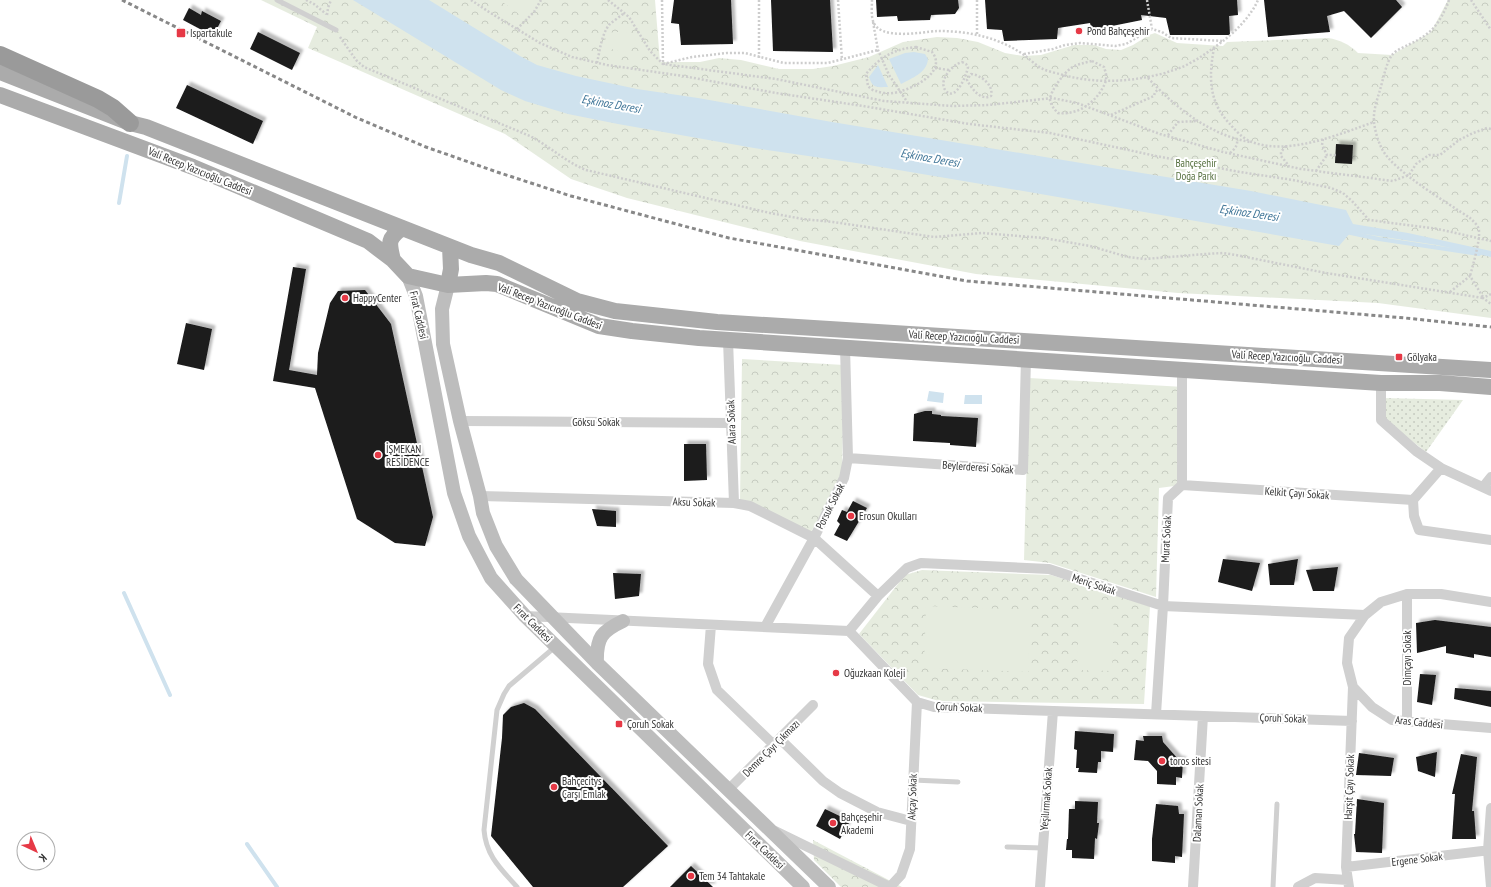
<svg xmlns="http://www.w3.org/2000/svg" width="1491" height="887" font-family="'PT Sans Narrow',sans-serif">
	<defs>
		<pattern id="grass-dots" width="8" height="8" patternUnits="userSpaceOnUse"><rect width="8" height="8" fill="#e6ecdf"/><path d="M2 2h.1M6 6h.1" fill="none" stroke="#c6cbc0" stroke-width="1.8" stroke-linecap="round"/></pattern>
		<pattern id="park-crowns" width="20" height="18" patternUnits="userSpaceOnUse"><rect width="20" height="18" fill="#e6ecdf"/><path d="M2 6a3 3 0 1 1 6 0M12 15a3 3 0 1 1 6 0" fill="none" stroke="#c6cbc0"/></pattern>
		<filter id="shadow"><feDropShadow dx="3.5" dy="-3.5" stdDeviation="1" flood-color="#0004"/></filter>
	</defs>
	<rect width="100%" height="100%" fill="#fff"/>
	<path fill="url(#grass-dots)" d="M1383,398L1463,400L1426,452L1384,419Z"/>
	<path fill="url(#park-crowns)" d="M261,0H655L660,62H700L719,58L741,60L779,69H813L833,66L869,57L903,42L937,37L957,38L978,42L1005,53L1023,56L1041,55L1074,45H1094L1106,49L1121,50L1133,45L1149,35L1155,33L1177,43L1223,46L1227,42L1328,38C1340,40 1349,44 1358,53L1392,55L1431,32L1448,0H1491V318L1378,303L1178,293L976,274L800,241L627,198L571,179L505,134L308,48L317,27Z
		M742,359L844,365L842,477L811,532L740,502Z
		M1029,378L1184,387L1182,485L1159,488L1156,597L1050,563L1024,560Z
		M922,570L1051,575L1150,606L1144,704L939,701L918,695L859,634L905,575Z
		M813,840L902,887H841L814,860Z"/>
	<path fill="#e6ecdf" d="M500,0H535L523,17Z
		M615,32H625L636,39C635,56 611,54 604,42L609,33Z
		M926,606L1031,610L1028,672L924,668Z
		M1079,613L1114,614L1112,671L1077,670Z"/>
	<path fill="#cfe2ee" d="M353,0H429L520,56L537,65L576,76L637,89L698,98L832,122L1251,191L1346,210L1353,224L1408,233L1491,251V257L1437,245L1351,232L1339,246L1029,192L863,164L754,148L618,124L568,114L525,101L501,90Z
		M914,52L925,54L928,59C927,73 912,78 901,84L889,59L905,53Z
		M878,65L888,87C877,87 873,89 869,77Z
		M929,391L944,393L943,403L927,401Z
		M965,395H982V404H964Z"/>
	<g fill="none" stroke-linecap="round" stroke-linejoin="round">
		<path stroke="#cfe2ee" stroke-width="4" d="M119,203L127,156
			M1346,232L1379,239L1479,254
			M124,593L170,695
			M247,844L277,887"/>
	</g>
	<path fill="#1a1a1a" filter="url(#shadow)" d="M674,0H731L733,44L681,45L679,24L671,23Z
		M771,0H830L833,52L773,51Z
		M876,0H958L959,8L955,14L931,15L930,20L898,21L897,16L877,17Z
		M985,0H1237L1238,15L1229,16L1230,35H1170L1166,18L1141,15L1142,20L1092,30L1090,23L1058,28L1057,39L1004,41L1002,30L987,29Z
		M1264,0H1396L1402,7L1371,38L1344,11L1327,16L1330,32L1268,37Z
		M189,8L201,15L202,11L221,21L213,36L183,20Z
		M258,32L300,53L292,70L250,49Z
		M187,85L263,121L253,144L176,108Z
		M1336,144L1353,145L1352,164L1335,163Z
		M293,267L306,269L289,370L317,375L318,353L330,303L338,291L365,290L391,324L433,517L425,546L395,543L357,519L315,388L273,381Z
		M186,323L212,329L204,370L177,364Z
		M925,411H932V414L941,415V416L978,418L976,447L950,445V443L913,441L914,414Z
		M684,444H706L707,480L684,481Z
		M853,501L867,508L847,541L834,535L840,524L837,521L842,510L847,512Z
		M592,509L616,511V527L597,526Z
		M1223,559L1260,563L1252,591L1218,582Z
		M1298,559L1294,585H1270L1268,564Z
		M1338,567L1334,591H1313L1306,570Z
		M613,573L641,574L639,596L615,599Z
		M1435,620L1491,627V657L1474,654V658L1446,653V646L1417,653L1416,623Z
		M1420,674L1436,675L1432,705L1417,702Z
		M1455,688L1491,691V707L1454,699Z
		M524,703L535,709L668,846L623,887H533L491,836L502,738L503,715L511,707Z
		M1075,731L1114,734L1113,752L1101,751V762H1098L1097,773L1078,772L1079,768H1076L1077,750L1074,749Z
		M1143,736H1162L1163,742L1178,759L1183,760L1182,778L1176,777V785L1157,784V771L1148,761L1134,760L1136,740L1144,741Z
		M1437,752L1435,777L1418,771L1416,757Z
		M1359,753L1394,758L1391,776L1356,775Z
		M1461,754L1477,757L1472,811H1474L1476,839H1452L1455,794H1452Z
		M1357,799L1384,803L1382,853L1356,852L1354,834H1355Z
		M1075,801L1098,802L1097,823H1099L1097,839L1095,838L1094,859L1072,858V850H1066L1067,839H1068L1069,809H1075Z
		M1156,804L1178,806L1179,814H1184L1182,857L1175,856V863L1152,861V839Z
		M825,809L850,821L840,839L816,826Z
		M691,866L713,887H670Z"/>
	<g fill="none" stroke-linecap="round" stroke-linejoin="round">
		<path stroke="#cdcdcd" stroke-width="2.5" stroke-dasharray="2 2" stroke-linecap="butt" d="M306,0L314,4L326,14
			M471,0L489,12L540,43L572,57L607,65L683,76L776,93L863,106L969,124L1050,133L1156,156L1240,172L1293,180L1331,188L1343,193L1352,201L1369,220L1438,229L1491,241
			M608,0L629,17L650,51L663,64L776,79L884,101L952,106L989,105L1052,98L1077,103L1160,134L1223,152L1301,169L1393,181L1409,175L1416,164L1429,155H1440L1459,140L1473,133L1487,128L1491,129
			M662,0L663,64L692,57L727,53H745L784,63H828L878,50
			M759,0V58
			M838,0L842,60
			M872,0C872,6 871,15 873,21C879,41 922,32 937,31C950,31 964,32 977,35C992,38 1010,45 1024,55C1030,59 1036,66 1043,69C1049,72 1057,73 1063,75C1097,84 1131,82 1165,73C1173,70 1182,68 1190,63C1202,57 1212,49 1223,41C1236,31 1251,16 1258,0
			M977,0V35
			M1147,0L1152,29
			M1449,0C1440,23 1433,33 1410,44C1404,47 1396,50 1392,55C1386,63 1383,80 1380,90C1377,100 1373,111 1374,122C1375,131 1378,141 1382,149C1393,171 1448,203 1470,218C1474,222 1479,226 1479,231C1480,241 1473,265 1470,276
			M1471,0L1491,30
			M327,15L328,8L331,0
			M873,22L878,50L889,75L908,103
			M517,29L534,12L541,0
			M340,37L356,60L364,67L530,136C549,146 566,162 586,170L770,213L803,219L833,222L934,237L982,233L1044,238L1090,246L1128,257L1145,259L1205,254L1223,253L1236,255L1326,273L1483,298
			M916,47L932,52C947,71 916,87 901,91C894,94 883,94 876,91C873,91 870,88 868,86L866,74C880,57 894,49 916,47Z
			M1214,48C1209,75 1208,101 1229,123C1235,130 1243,139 1252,142C1288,156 1340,134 1374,122
			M1024,54L1053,49L1065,45L1080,43L1115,46L1126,44L1152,29L1162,32L1171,38L1223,41
			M1092,61L1104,67C1105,71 1107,75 1106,79C1106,83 1103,87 1101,91C1091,106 1075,115 1058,113C1054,109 1051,105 1050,100C1050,91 1064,73 1071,68C1077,64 1084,63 1092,61Z
			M962,62L966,64L968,67C967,74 956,102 946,91C937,81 953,64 962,62Z
			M597,63C600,50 601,36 609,25C613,21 620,17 624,13
			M935,68L949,70
			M971,74C981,75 994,85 991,96C981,101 973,90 968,82L967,80Z
			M1148,78C1175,107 1209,135 1250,142
			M1111,115L1154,96L1155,92L1159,89
			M1168,135L1178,122L1197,121
			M1323,139L1322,145L1327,155H1336
			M1286,146L1281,152V156L1289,166
			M1230,153C1235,149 1238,145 1237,139
			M1316,171L1327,155
			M1450,292L1470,276L1483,297
			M1491,294L1483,298L1491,304"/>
		<path stroke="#d0d0d0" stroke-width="5" d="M277,0L336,30
			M913,780L958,782
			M1007,847L1043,848
			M517,887C501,869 486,856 484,830L497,710L504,694L509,686L555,647
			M1273,887L1277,804"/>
		<path stroke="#d0d0d0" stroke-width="10" d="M728,340L734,503
			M1381,383V420L1416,451L1441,468L1491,491
			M460,421L731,423
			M848,458L1023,470L1026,359
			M1441,468L1413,500L1414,516L1419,530L1491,540
			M1182,485L1413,500
			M1483,487L1491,477
			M480,496L734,503L750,506L814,538L878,596
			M1407,594V721
			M1491,602L1441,594H1407L1381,602L1365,615L1349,638L1347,663L1353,687L1372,707L1392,720L1491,728
			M525,616L849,631L917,702L934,707L1352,721
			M711,625L708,664L717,690L774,745
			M765,627L814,538L844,478L848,458L845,347
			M849,631L878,596L907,568L921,563L1049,569L1163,606L1365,615
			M1156,714L1163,606L1168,498L1182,485V369
			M780,739L823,781L840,793L877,812L911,821
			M728,790L813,705
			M775,831L890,887
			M1346,867L1491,850
			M890,887L901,875L910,849L917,702
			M1040,887L1053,711
			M1193,887L1203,716
			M1298,887L1315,878L1348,880
			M1349,887L1346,867L1353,687
			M1491,887L1488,850L1491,808"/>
		<path stroke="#bdbdbd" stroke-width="14" d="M408,276L416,296L454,493L469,536L491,578L525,616L803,887
			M448,285L442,309L443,344L460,421L480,496L483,513L496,546L516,579L597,663L829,887
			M597,663C596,637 602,631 623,621"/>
		<path stroke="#ababab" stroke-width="16" d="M0,72L130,123L146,127L471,255L499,263L577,301L615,311L717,322L1491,370
			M0,95L193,167L368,241L393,260L408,276L448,285L486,283L497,284L599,326L632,331L699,338L1381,383H1440L1491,387
			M393,260C389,243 387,239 402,228
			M448,285L451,269L450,247"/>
		<path stroke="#9a9a9a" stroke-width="18" d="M0,55L98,99L113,108L130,123"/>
		<path stroke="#888" stroke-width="3" stroke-dasharray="4 3" stroke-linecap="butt" d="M122,0L357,118L426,147L497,172L571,196L729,238L967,281L1405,318L1491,327"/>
	</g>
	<g fill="#e63946" stroke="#fff" stroke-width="1.5">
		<circle cx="1079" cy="31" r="4"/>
		<rect x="176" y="28" width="10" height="10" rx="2"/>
		<circle cx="345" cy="298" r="4"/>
		<rect x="1395" y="353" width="8" height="8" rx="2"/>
		<circle cx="378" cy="455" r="4"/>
		<circle cx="851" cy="516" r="4"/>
		<circle cx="836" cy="673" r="4"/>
		<rect x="615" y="720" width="8" height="8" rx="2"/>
		<circle cx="1162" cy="761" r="4"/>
		<circle cx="554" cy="787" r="4"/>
		<circle cx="833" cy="823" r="4"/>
		<circle cx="691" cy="876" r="4"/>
	</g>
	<g text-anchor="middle" stroke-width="4" stroke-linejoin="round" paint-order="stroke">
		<g font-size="11" fill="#333" stroke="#fff" text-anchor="start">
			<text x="1087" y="35">Pond Bahçeşehir</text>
			<text x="190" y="37">Ispartakule</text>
			<text x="353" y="302">HappyCenter</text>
			<text x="1407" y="361">Gölyaka</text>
			<text x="386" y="453">İŞMEKAN<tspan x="386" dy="13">RESİDENCE</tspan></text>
			<text x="859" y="520">Erosun Okulları</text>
			<text x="844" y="677">Oğuzkaan Koleji</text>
			<text x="627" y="728">Çoruh Sokak</text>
			<text x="1170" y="765">toros sitesi</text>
			<text x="562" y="785">Bahçecitys<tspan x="562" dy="13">Çarşı Emlak</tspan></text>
			<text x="841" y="821">Bahçeşehir<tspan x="841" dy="13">Akademi</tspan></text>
			<text x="699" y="880">Tem 34 Tahtakale</text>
		</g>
		<g font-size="11" fill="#56703f" stroke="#fff">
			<text x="1196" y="167">Bahçeşehir<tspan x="1196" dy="13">Doğa Parkı</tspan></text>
		</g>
		<g font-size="11" fill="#333" stroke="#fff">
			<text transform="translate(200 171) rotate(22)" y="4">Vali Recep Yazıcıoğlu Caddesi</text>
			<text transform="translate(550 306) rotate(21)" y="4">Vali Recep Yazıcıoğlu Caddesi</text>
			<text transform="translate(419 315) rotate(77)" y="4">Fırat Caddesi</text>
			<text transform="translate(964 337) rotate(3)" y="4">Vali Recep Yazıcıoğlu Caddesi</text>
			<text transform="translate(1287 357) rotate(3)" y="4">Vali Recep Yazıcıoğlu Caddesi</text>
			<text x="596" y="426">Göksu Sokak</text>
			<text transform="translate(731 422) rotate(-92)" y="4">Alara Sokak</text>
			<text transform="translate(978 467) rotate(4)" y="4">Beylerderesi Sokak</text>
			<text transform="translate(1297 493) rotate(4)" y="4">Kelkit Çayı Sokak</text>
			<text transform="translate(694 502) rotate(2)" y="4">Aksu Sokak</text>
			<text transform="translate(830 506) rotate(-63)" y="4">Porsuk Sokak</text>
			<text transform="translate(1166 539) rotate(-87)" y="4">Murat Sokak</text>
			<text transform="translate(1094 584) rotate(18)" y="4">Meriç Sokak</text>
			<text transform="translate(533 623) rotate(45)" y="4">Fırat Caddesi</text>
			<text transform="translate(1407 658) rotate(-90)" y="4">Dimçayı Sokak</text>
			<text transform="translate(959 707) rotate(3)" y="4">Çoruh Sokak</text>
			<text transform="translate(1283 718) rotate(2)" y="4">Çoruh Sokak</text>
			<text transform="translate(1419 722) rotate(6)" y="4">Aras Caddesi</text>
			<text transform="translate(771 748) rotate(-45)" y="4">Demre Çayı Çıkmazı</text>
			<text transform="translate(1349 787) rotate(-88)" y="4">Harşit Çayı Sokak</text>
			<text transform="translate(912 797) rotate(-88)" y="4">Akçay Sokak</text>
			<text transform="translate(1046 799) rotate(-86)" y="4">Yeşilırmak Sokak</text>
			<text transform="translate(1198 813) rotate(-87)" y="4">Dalaman Sokak</text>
			<text transform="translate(765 850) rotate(44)" y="4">Fırat Caddesi</text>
			<text transform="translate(1417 859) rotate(-7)" y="4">Ergene Sokak</text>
		</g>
		<g font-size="12" font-style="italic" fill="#3f7597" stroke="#fff">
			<text transform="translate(611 104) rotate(10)" y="4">Eşkinoz Deresi</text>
			<text transform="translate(930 158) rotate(10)" y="4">Eşkinoz Deresi</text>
			<text transform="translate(1249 213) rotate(8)" y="4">Eşkinoz Deresi</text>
		</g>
	</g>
	<g transform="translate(36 851) rotate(136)"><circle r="19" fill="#ffffff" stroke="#adadad"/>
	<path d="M0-3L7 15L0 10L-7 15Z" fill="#e63946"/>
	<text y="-6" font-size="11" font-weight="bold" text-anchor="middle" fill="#333333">K</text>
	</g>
</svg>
